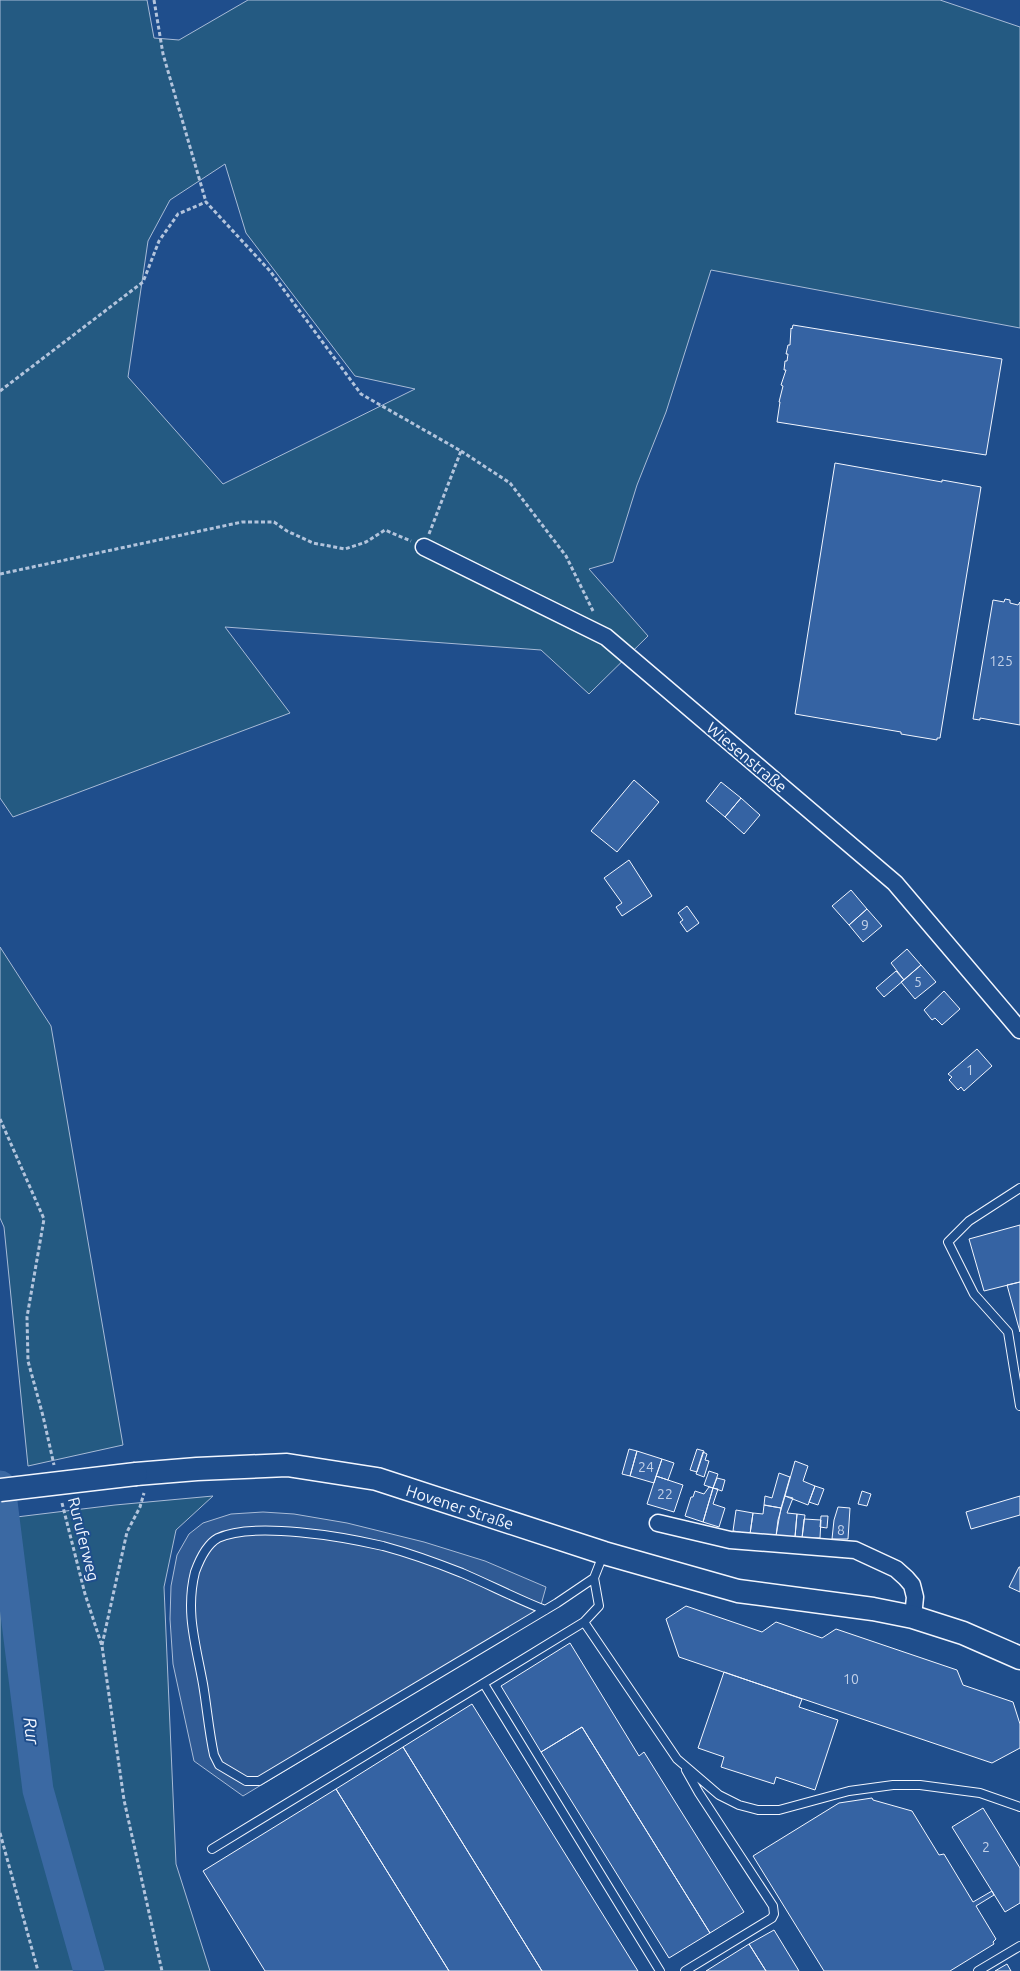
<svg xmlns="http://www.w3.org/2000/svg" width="1020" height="1971" font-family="Ubuntu,sans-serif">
	<rect width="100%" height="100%" fill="#1f4e8c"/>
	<path fill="#245a82" stroke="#a8bbd7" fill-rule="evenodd" d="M0,0H147L154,38L179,40L248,0H940L1020,27V328L711,270L666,412L637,485L613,562L589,569L648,636L589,694L541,650L225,627L290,713L13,817L0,798ZM225,164L246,233L355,376L415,389L223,484L128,377L148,241L170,200Z
		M0,947L51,1026L123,1445L28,1466L4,1227L0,1218Z
		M213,1496L176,1530L164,1587L176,1864L210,1971H0V1519L115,1505Z"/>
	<path fill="#305b95" stroke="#a8bbd7" d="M263,1512L294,1514L347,1523L424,1542L485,1561L546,1587L537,1619L243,1796L194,1761L173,1664L170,1619L171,1586L177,1555L189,1534L203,1523L231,1514Z"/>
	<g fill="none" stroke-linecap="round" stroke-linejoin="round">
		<path stroke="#3b69a3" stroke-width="31" d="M0,1486L38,1790L89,1971"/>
	</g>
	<path fill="#3563a3" stroke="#f2f6ff" d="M793,325L1002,359L986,455L777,422L780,402H779L783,386L781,385L786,370H784L785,361H787L788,354H786L788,345H790L791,328L792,329Z
		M835,463L942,482V480L981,487L940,738H937V740L901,734V732L795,714Z
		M1005,599L1010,600V603L1018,605L1020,602V725L980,718V720L973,719L993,600L1004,602Z
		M634,780L659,802L617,852L591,831Z
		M721,782L741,798L725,817L706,801Z
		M741,798L760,815L744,834L725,817Z
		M629,860L652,896L622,916L616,907L622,903L604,878Z
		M851,890L867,909L849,925L832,906Z
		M687,906L699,923L687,932L680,922L683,920L678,913Z
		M867,909L882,926L863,942L849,925Z
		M907,949L921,965L904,980L891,963Z
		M921,965L936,982L915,999L901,982Z
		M896,971L904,980L884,997L876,988Z
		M944,991L960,1009L942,1025L935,1018L932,1020L924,1010Z
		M977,1049L992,1066L964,1091L961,1087L958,1090L949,1080L952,1077L948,1074Z
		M1020,1225V1282L984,1291L969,1239Z
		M1020,1282V1332L1007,1285Z
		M629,1449L637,1451L630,1476L622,1474Z
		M697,1449L704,1451L697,1472L690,1470Z
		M637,1451L662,1459L654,1483L630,1476Z
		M703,1452L707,1454L705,1460L709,1461L704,1477L696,1474Z
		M662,1459L674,1463L668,1480L656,1476Z
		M795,1461L808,1466L803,1481L815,1486L808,1505L785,1496Z
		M709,1471L718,1474L713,1488L704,1485Z
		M779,1473L790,1477L781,1508L764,1505L765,1496L772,1498Z
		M656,1476L683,1485L674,1512L647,1504Z
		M717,1478L725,1480L722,1491L713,1488Z
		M815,1486L824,1489L818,1505L809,1502Z
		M709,1487L713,1488L703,1522L685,1516L691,1497H693L695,1491L704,1494Z
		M713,1488L718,1489L713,1504L725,1508L719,1527L703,1522Z
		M862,1491L871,1494L867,1506L858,1504Z
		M785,1496L793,1498L787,1513L797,1514L795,1537L776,1536L778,1520Z
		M1020,1496V1515L971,1529L966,1512Z
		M764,1505L781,1508L776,1536L750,1534L753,1513L763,1514Z
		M838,1507L850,1508L848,1539H832L834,1520Z
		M736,1510L753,1513L750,1534L733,1531Z
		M797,1514L805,1515L802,1538L795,1537Z
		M821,1516H828L827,1528L820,1527Z
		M804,1519L821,1520L820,1538H802Z
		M1019,1567H1020V1592L1009,1587Z
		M686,1606L762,1632L776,1622L822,1638L836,1629L957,1670L963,1685L1013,1702L1020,1724V1748L992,1763L679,1657L666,1619Z
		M570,1643L639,1756L644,1752L744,1912L710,1933L582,1727L541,1752L501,1686Z
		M724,1672L802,1699L799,1707L838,1720L815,1790L776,1777L774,1784L721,1767L724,1757L698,1748Z
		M472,1704L638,1971H542L403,1747Z
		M582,1727L710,1933L669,1958L541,1752Z
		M403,1747L542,1971H449L336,1789Z
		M336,1789L449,1971H265L203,1871Z
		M872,1798L873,1800L912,1811L939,1855L944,1854L973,1902L992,1891L994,1895L976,1906L996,1939L993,1942L994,1944L950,1971H824L753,1856L839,1803Z
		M983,1808L1020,1868V1903L1005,1912L952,1827Z
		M774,1930L799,1971H766L749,1944Z
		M749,1944L766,1971H706Z
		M1007,1964L1011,1971H995Z"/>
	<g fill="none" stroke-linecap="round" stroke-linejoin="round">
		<g stroke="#f2f6ff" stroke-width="10">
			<path id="service" d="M1020,1188L969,1221L948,1242L974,1294L1008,1332L1020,1406
				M545,1610C517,1599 490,1585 462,1573C437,1563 409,1553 383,1546C344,1537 254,1521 218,1538C207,1544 199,1561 195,1572C185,1612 196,1645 203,1684C207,1708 209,1732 214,1755L219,1765L246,1781H259L557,1603L594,1578L603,1555
				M584,1622L677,1759L719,1795L739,1805L758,1810H779L849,1791L893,1785H920L980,1793L1020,1807
				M484,1684L660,1971
				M212,1849L584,1622L599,1606L594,1578
				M685,1971L772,1918L774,1914L773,1906L699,1793L686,1770
				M978,1971L1020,1946"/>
		</g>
		<g stroke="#f2f6ff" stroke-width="19">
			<path id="minor" d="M424,547L606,637L895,883L1020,1030
				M658,1523L730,1540L855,1550L896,1569L906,1578L912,1585L915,1597L913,1617"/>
		</g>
		<g stroke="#f2f6ff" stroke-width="25">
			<path id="secondary" d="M136,1474L197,1469L287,1465L377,1479L604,1553L738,1591L873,1609L913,1617L963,1633L1020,1658"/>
		</g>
		<path stroke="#b3c4dc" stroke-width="3" stroke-dasharray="4 2.5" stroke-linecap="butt" d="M154,0L163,54L206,202
			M0,391L143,282L159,241L178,214L206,202L270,271L361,394L461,451L429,534
			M461,451L510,483L566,556L593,611
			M0,574L242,522H274L287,531L313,543L345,549L366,542L385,530L411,541
			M0,1119L44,1219L27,1317L28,1361L43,1416L54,1465
			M62,1503L85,1594L102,1646L124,1800L162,1971
			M102,1645L127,1532L140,1507L144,1493
			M0,1833L38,1971"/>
		<use href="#service" stroke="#1f4e8c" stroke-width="8"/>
		<use href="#minor" stroke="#1f4e8c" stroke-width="16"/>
		<use href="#secondary" stroke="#1f4e8c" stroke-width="22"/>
		<g stroke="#f2f6ff" stroke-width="25" stroke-linecap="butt">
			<path id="secondary-bridge" d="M0,1490L136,1474"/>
		</g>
		<use href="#secondary-bridge" stroke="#1f4e8c" stroke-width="22"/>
	</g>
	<g text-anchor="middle" stroke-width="4" stroke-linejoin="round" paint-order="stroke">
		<g font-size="14" fill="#c3d1e8">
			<text x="1001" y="666">125</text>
			<text x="865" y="930">9</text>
			<text x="918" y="987">5</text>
			<text x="970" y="1075">1</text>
			<text x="646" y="1472">24</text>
			<text x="665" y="1499">22</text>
			<text x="841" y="1535">8</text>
			<text x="851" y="1684">10</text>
			<text x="986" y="1852">2</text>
		</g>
		<g font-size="16" fill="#f2f6ff" stroke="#1f4e8c">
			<text transform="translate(747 757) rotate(40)" y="6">Wiesenstraße</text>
			<text transform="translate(460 1507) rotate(18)" y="6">Hovener Straße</text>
			<text transform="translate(84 1539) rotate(76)" y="6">Ruruferweg</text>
		</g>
		<g font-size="18" font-style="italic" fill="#f2f6ff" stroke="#1f4e8c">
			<text transform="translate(31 1731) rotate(83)" y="6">Rur</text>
		</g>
	</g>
</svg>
